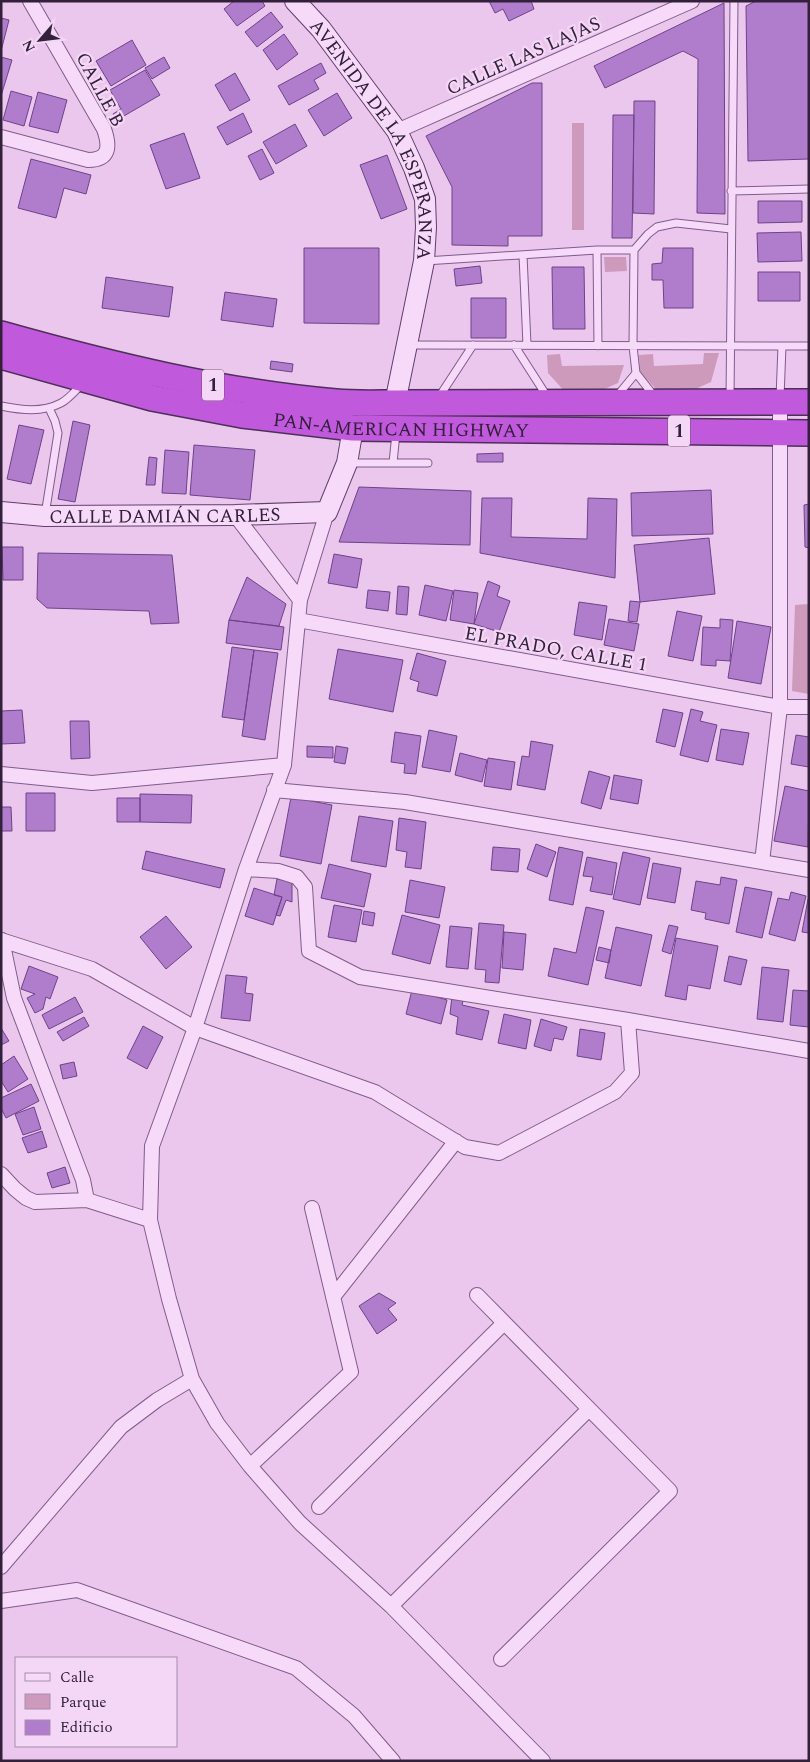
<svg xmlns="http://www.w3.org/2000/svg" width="810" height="1762" font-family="Spectral,serif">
	<rect width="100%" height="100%" fill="#ebc7ee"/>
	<path fill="#cd9abc" d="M572,123H584V230H572Z
		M604,257H626L627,271L605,272Z
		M704,353H719L711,382L691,391L660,393L640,373L639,355L653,354L654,366L703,364Z
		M560,354L562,366L624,365L618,383L598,392L567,394L548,373L547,355Z
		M809,604V694L792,691L795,605Z"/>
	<path fill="#b07dcc" stroke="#6e4289" d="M234,1H262L265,6L237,26L224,9Z
		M489,1H531L534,9L509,21L503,9L495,13Z
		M756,1H809V159L748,161L746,6Z
		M724,3L725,214L697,213L698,59L683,51L605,88L594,66Z
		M271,12L283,27L257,47L245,32Z
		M1,18L9,20L1,51Z
		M284,34L298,54L277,70L263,50Z
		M132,40L146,65L111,86L96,61Z
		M1,57L12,60L1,96Z
		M164,57L170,68L152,79L145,68Z
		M321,63L326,73L314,80L319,89L289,105L278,86Z
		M145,70L160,95L117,120L113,114L121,109L110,90Z
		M235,73L250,100L230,111L215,85Z
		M532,83H542V236H508V246L452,245V187L426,136Z
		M11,91L32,97L24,126L3,120Z
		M38,92L67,100L58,133L29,126Z
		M337,93L352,118L324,136L308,110Z
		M634,101H655L654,214L633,213Z
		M243,113L252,132L227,145L217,127Z
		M613,115H634L632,238H612Z
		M295,124L307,146L276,164L263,142Z
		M184,133L200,178L166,189L150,145Z
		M262,149L274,173L260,180L248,156Z
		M387,155L407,209L381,219L360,165Z
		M31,159L91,175L86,194L64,188L56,218L18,208Z
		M758,201H802V222L758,223Z
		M801,232L802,261L758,262L757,233Z
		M304,248H379V324L304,323Z
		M663,248H693V308H664L663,280H652V264L662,263Z
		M480,266L482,283L456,286L454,269Z
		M552,267H584L585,329H553Z
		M758,272H800V301H758Z
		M106,277L173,287L169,317L102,308Z
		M225,292L277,299L273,327L221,320Z
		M471,298H506V338H471Z
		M271,361L293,364L292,372L270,369Z
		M73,421L90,425L75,502L58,499Z
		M19,425L44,430L31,484L7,479Z
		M194,445L255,450L250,500L190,495Z
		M165,450L189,452L186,494L162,493Z
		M503,453V462H477V454Z
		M149,457L157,458L155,485H146Z
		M359,487L471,491L470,545L339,542Z
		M711,490L713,534L632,536L631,493Z
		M482,498H512L511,537L587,539L588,498L617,499L615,578L480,553Z
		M809,504V548L805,547L804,505Z
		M709,538L715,594L640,602L634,545Z
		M2,547H23V580H3Z
		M38,553L172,555L179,623L151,624L149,611L47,608L37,599Z
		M334,554L362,559L357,588L328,583Z
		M247,577L286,604L279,626L229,620Z
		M488,581L500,586L497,596L510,601L499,632L474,624Z
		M425,585L453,591L446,621L419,615Z
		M398,586L409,587L407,615L396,614Z
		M368,590L390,592L388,611L366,608Z
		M454,590L478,593L474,624L450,620Z
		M630,601L640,602L637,622L628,621Z
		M579,602L607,606L602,640L574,635Z
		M677,611L702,616L693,661L668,656Z
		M609,619L639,624L634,651L604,645Z
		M720,619L733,620L730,661L716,660V666L701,665L703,627L720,628Z
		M229,620L284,627L281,650L226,643Z
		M737,621L771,627L761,684L728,678Z
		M232,647L254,650L244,720L222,717Z
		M338,649L403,660L393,712L329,699Z
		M254,650L278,653L265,740L242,736Z
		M417,653L446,661L437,696L417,691L419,682L410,679Z
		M663,709L683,713L675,747L656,742Z
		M691,709L703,712L700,721L717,725L708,762L680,755Z
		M22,710L25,743L1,744V711Z
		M70,721H89L90,758L71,759Z
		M721,729L749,733L743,765L716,760Z
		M429,730L457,736L450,772L422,767Z
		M395,732L421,736L416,774L404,773L405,764L391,762Z
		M796,735L809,737V767L791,764Z
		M531,741L553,745L545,790L517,785L522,756L529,757Z
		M307,746L333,747V758L307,757Z
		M336,746L348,748L345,764L334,762Z
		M460,753L487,760L482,782L455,775Z
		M488,758L515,762L511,790L484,786Z
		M589,771L610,777L601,809L581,803Z
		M614,775L642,780L638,804L610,799Z
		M785,786L809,791L808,847L774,841Z
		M26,793H55V831H26Z
		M140,794L192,795L191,823L140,822Z
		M291,797L332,805L321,864L280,856Z
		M117,798H140V822H117Z
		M1,807H11L12,831H1Z
		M359,816L393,821L386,867L351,861Z
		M399,818L426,822L421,869L405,867L407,852L396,850Z
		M536,844L556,852L547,877L527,869Z
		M493,847L520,849L518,872L491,870Z
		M559,847L583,852L573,905L549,900Z
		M146,851L225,869L220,888L142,869Z
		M623,852L650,858L640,905L613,899Z
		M587,857L617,863L612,895L590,891L593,877L583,876Z
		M653,863L681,868L675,903L647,898Z
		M329,864L371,874L364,907L321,898Z
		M721,877L737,880L729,924L705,919L706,913L691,910L696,881L720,885Z
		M277,879L292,881V902L286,900L280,916L276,915L282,897L274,895Z
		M410,880L445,887L439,918L405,912Z
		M745,887L772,892L762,938L736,932Z
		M254,888L282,897L273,925L245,916Z
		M791,892L806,896L795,941L769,934L778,898L789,900Z
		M808,899H809V933L802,932Z
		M334,905L362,910L356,942L328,937Z
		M586,907L604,911L588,985L548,976L554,948L576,953Z
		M364,911L375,913L373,926L362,924Z
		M402,915L440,925L430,964L392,954Z
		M166,916L192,947L166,969L140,937Z
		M479,923L504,925L499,983L485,982L486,970L475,969Z
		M669,925L678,927L671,954L662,951Z
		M450,926L472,928L468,969L446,967Z
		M616,927L652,935L641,986L605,978Z
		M504,932L526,934L523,970L502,968Z
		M676,938L718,946L710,989L688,985L686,1000L665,996Z
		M599,947L611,950L609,963L596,960Z
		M729,956L747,960L741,985L724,981Z
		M29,966L58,977L50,999L46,997L43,1009L35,1013L27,998L35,994L21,989Z
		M762,967L789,970L783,1022L757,1019Z
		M226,975L247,977L245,993L253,994L250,1021L221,1018Z
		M412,990L447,1000L441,1024L406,1014Z
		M793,990L809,991V1027L790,1025Z
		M452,996L464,997L462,1005L489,1011L482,1040L456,1034L458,1017L450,1014Z
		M75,997L83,1012L49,1029L42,1015Z
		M504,1014L531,1020L526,1049L498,1043Z
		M84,1017L89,1026L63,1041L57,1032Z
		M541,1019L567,1027L563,1040L554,1038L551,1051L534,1046Z
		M143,1026L163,1037L147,1069L127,1058Z
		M1,1028L9,1041L1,1045Z
		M580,1029L605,1033L601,1060L577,1056Z
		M14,1056L28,1079L8,1092L1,1081V1065Z
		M74,1062L77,1076L63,1079L60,1065Z
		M31,1084L39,1101L6,1118L1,1108V1098Z
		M34,1107L41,1129L23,1135L15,1114Z
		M42,1131L47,1147L28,1153L22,1138Z
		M65,1167L70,1183L52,1188L47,1173Z
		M379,1293L396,1303L388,1309L397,1320L377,1334L359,1306Z"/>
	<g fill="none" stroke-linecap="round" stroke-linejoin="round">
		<g stroke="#7f5c8a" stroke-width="9">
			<path id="lane" d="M731,191L809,189
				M597,250L598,346
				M523,255L527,345
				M425,261L597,250H634
				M409,345L809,346
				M514,345L548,398
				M617,396L636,373
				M654,396L636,373L633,346L634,250L648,234L657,227L676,223L731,229
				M439,397L473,345
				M780,398L782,346
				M730,399L734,1
				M1,406C21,410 42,413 61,403C69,399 76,390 82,384
				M350,463H428
				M393,463L396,433
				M45,515L58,433L55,421L49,408"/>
		</g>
		<g stroke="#7f5c8a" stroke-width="16">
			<path id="street" d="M397,131L692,1
				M1,137L88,160C110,160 110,146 104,129L30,1
				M327,512L300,600L284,765L246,869L195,1028L152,1146L150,1220L169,1299L192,1379L217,1423L250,1466L300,1523L391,1606L543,1761
				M235,515L300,600
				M298,620L780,707H809
				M1,774L92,783L284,765
				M274,790L405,802L809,870
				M762,862L780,707V402
				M246,869L278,871L297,877L305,887L309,951L360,977L628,1020L809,1051
				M1,940L92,969L195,1028L375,1092L465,1147L499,1153L615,1092L632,1073L628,1020
				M2,940L14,998L83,1180L87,1200
				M1,1174L15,1189L26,1198L35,1202L87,1200L150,1220
				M477,1295L670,1491L501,1659
				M333,1297L456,1141
				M250,1466L351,1372L312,1208
				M319,1507L504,1323
				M1,1567L121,1427L157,1400L192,1379
				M1,1601L77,1590L296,1668L354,1716L393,1761
				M391,1606L589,1409"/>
		</g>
		<g stroke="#603f6c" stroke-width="22">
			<g id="secondary">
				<path id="s1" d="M295,1L321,29L397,131L414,168L425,199L426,227L424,261L395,403"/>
				<path id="s2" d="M1,512L45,516L235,515L327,512L347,463L353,428"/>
			</g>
		</g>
		<g stroke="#4c3058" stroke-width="28">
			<g id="highway">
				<path d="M1,334C111,365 222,392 336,402C356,404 377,403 397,403L809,402"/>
				<path id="s3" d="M1,356L152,398L242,415L353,428L809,433"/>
			</g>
		</g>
		<use href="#lane" stroke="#f7daf9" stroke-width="7"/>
		<use href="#street" stroke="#f7daf9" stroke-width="14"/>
		<use href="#secondary" stroke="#f7daf9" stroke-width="20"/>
		<use href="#highway" stroke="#c059dc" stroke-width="25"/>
	</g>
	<g text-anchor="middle" stroke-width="4.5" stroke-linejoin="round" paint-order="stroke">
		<g fill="#f4d6f6" stroke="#6d5772" stroke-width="1">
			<rect x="202" y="369.5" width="22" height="31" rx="4"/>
			<rect x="668" y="415.5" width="22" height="31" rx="4"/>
		</g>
		<g font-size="18" font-weight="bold" fill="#33203a">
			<text x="213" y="391">1</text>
			<text x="679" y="437">1</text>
		</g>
		<g font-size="19" fill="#33203a" stroke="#f4d6f6">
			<text transform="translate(523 55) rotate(-24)" y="7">CALLE LAS LAJAS</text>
			<text transform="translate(101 89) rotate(62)" y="7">CALLE B</text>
			<text dy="7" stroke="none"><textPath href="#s1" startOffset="164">AVENIDA DE LA ESPERANZA</textPath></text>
			<text dy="7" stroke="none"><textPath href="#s3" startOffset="408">PAN-AMERICAN HIGHWAY</textPath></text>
			<text dy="7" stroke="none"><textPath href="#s2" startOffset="164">CALLE DAMIÁN CARLES</textPath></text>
			<text transform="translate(556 648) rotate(10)" y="7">EL PRADO, CALLE 1</text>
		</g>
	</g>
	<rect width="810" height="1762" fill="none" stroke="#33203a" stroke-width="5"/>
	<rect x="15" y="1657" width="162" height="90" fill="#f4d6f6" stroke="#a78dab"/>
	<rect x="25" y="1673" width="25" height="8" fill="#f7daf9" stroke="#a78dab"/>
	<text x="60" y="1682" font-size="15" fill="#33203a">Calle</text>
	<rect x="25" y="1694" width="25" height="15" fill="#cd9abc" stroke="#a78dab"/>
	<text x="60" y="1707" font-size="15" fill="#33203a">Parque</text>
	<rect x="25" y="1720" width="25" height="15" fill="#b07dcc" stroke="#a78dab"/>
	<text x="60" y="1732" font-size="15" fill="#33203a">Edificio</text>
	<g transform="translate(40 40) rotate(242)" stroke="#f4d6f6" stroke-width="4" paint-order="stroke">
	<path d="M0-4L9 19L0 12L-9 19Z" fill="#33203a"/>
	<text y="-8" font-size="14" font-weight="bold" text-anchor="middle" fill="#33203a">N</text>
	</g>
</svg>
